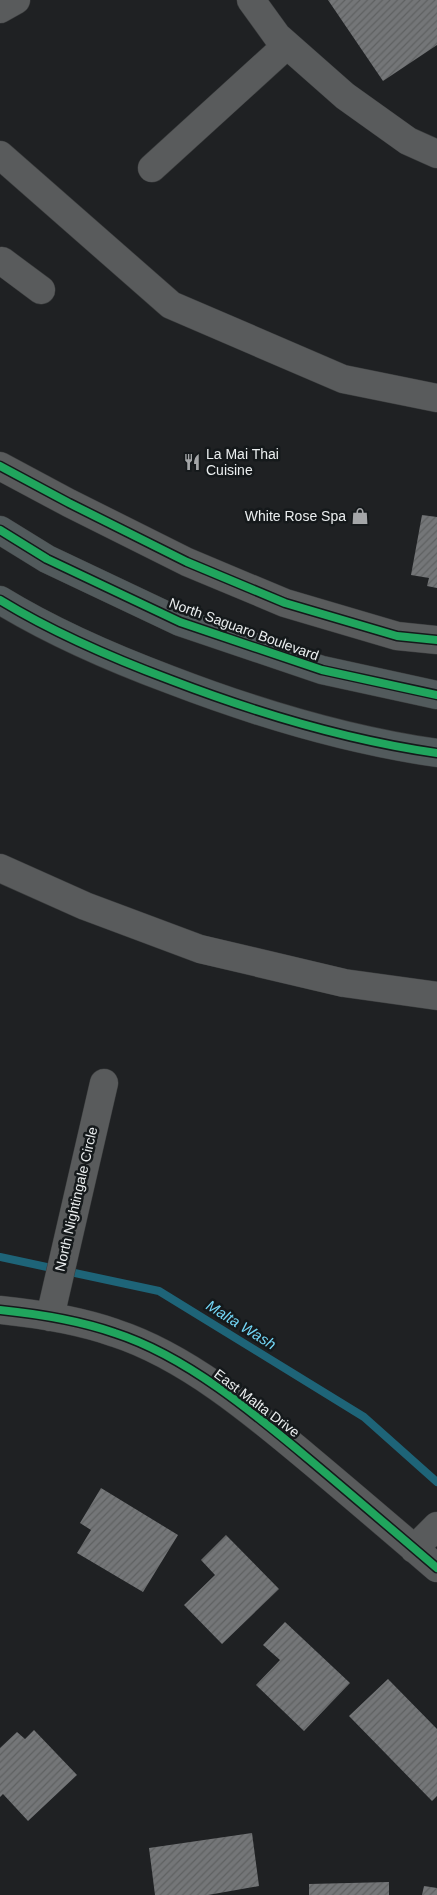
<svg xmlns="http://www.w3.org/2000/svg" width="437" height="1895" font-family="Helvetica,sans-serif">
	<defs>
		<pattern id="building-hatch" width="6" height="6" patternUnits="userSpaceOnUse" patternTransform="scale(1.25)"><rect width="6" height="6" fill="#747678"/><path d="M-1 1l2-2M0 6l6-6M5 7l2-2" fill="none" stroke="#5f6162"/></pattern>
	</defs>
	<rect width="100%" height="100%" fill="#1f2123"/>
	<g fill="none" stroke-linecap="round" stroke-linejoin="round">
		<path stroke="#1e6478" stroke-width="8" d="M0,1257L159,1291L364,1417L437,1482"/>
	</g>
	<path fill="url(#building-hatch)" d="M328,0H437V45L383,81Z
		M422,515L437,517V588L427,586L429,578L411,575Z
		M101,1488L178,1535L143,1592L77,1553L91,1530L80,1523Z
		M226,1535L279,1589L222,1644L184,1605L215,1575L201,1560Z
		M285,1622L350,1683L304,1731L256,1685L280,1660L263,1645Z
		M388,1679L437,1729V1796L432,1801L349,1716Z
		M34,1730L77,1775L28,1821L3,1794L0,1797V1748L17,1732L25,1739Z
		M252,1833L259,1886L208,1895H155L149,1848Z
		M389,1882V1895H309V1884Z
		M424,1886L437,1888V1895H422Z"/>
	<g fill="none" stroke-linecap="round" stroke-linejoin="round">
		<g stroke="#3a3c3d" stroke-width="29">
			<path id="minor" d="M251,0L277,36L345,96L408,141L437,154
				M0,9L16,0
				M0,155L171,305L343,379L437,398
				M152,168L287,45
				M0,263L2,261L41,290
				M0,466L69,503L187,562L285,603L397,636L437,640
				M0,868L85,906L200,949L344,983L437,996
				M0,1310C39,1314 78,1320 115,1333C186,1356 254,1413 310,1460C353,1496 395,1532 437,1568
				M50,1317L104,1083
				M414,1549L437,1526"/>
		</g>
		<g stroke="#3a3c3d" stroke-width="29">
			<path id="major" d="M0,530L47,559L180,622L322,670L437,695
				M0,600C54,633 112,658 171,680C257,713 346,740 437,753"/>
		</g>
		<use href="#minor" stroke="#595b5c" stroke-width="28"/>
		<use href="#major" stroke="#525a5c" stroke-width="28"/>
		<g stroke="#15191b" stroke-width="11">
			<path id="cycleway" d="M0,466L69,503L187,562L285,603L397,636L437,640
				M0,530L47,559L180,622L322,670L437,695
				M0,600C54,633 112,658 171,680C257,713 346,740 437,753
				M0,1310C39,1314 78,1320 115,1333C186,1356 254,1413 310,1460C353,1496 395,1532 437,1568"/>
		</g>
		<use href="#cycleway" stroke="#20a55d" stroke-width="8"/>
	</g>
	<defs>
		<g id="restaurant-bare" transform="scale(1.35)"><path d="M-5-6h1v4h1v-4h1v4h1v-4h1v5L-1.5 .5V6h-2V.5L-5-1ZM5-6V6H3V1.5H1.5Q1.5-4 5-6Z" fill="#a4a6a8" stroke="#15191b" stroke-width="2.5" paint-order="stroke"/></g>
		<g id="shop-bare" transform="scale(1.35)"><path d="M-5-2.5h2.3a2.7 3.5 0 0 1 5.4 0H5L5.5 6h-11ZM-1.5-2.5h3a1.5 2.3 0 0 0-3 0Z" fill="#a4a6a8" stroke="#15191b" stroke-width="2.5" paint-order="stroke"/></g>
	</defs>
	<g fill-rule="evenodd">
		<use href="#restaurant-bare" x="192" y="462"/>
		<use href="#shop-bare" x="360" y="516"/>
	</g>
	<g text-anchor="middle" stroke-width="5" stroke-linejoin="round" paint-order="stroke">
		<g font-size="14" fill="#ebeeef" stroke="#15191b" text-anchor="start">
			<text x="206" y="459">La Mai Thai<tspan x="206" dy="16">Cuisine</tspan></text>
			<text x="346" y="521" text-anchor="end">White Rose Spa</text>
		</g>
		<g font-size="14" fill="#ebeeef" stroke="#15191b">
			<text transform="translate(244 629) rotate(20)" y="5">North Saguaro Boulevard</text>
			<text transform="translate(76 1199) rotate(-77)" y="5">North Nightingale Circle</text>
			<text transform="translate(257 1403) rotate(37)" y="5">East Malta Drive</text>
		</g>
		<g font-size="15" font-style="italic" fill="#73d6f6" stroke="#15191b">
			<text transform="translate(241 1325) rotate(32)" y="5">Malta Wash</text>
		</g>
	</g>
</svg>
